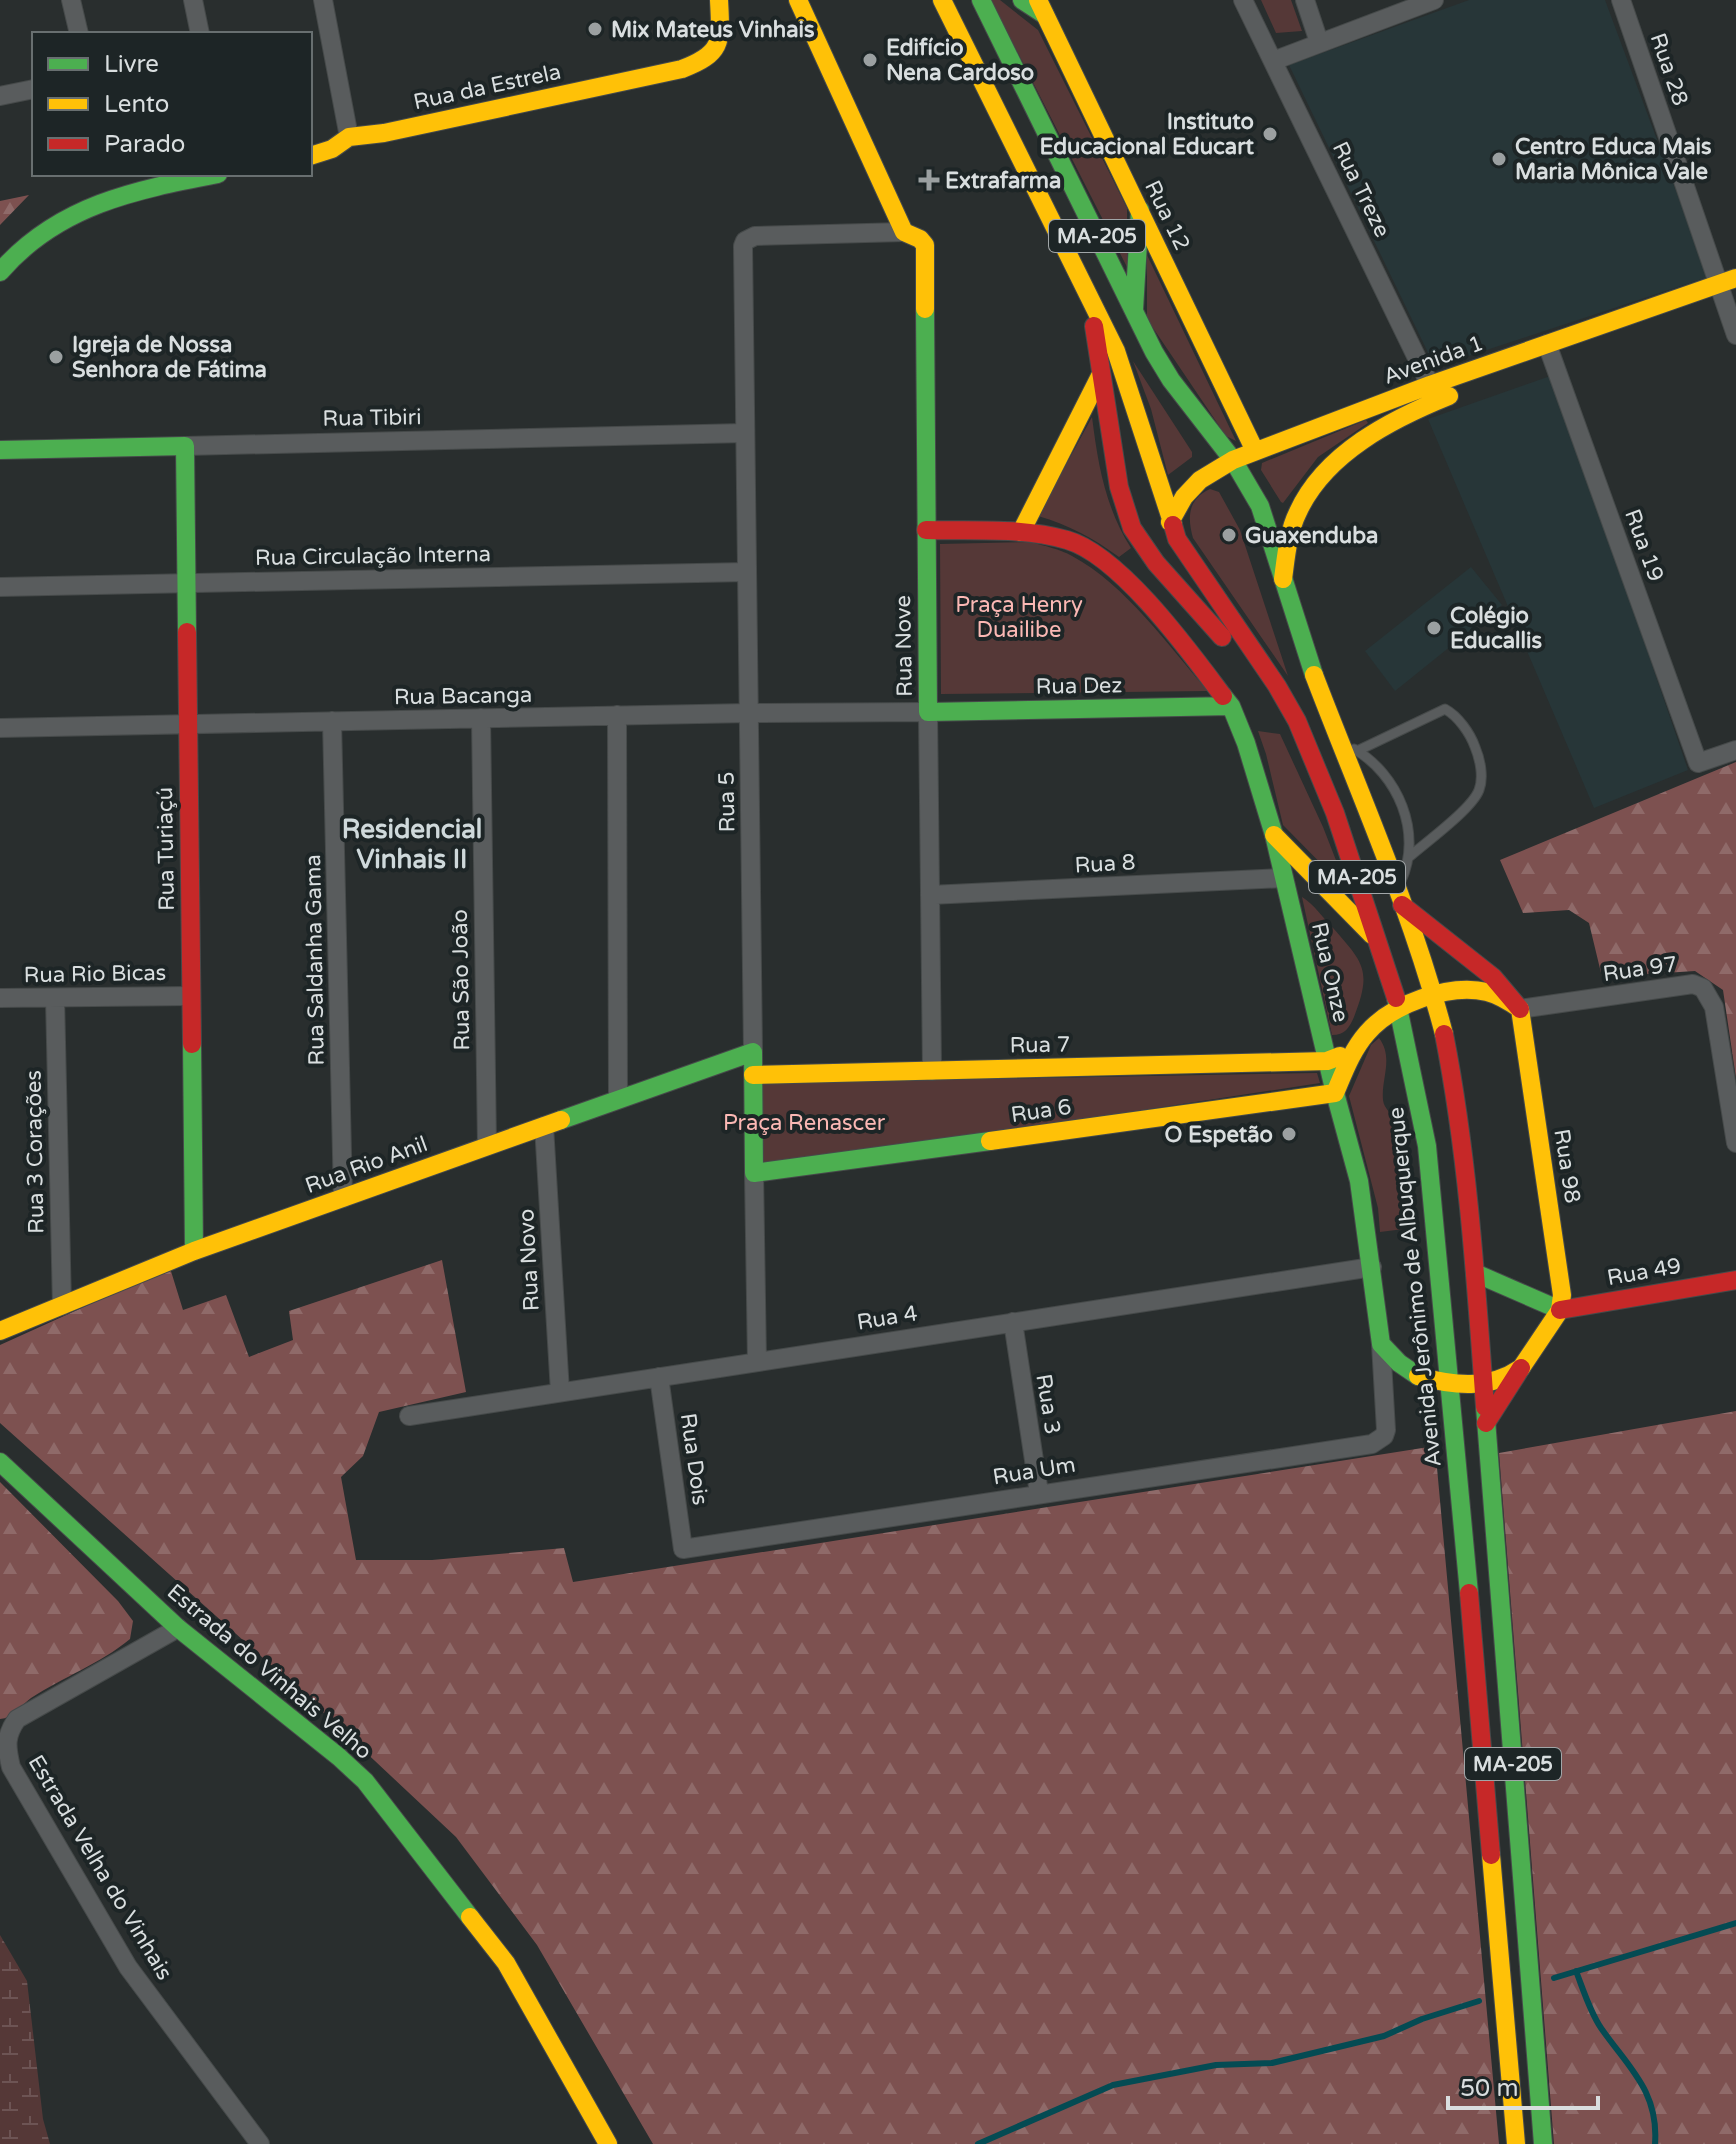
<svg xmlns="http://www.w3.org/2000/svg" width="1736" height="2144" font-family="'Varela Round',sans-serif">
	<defs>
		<pattern id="forest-firs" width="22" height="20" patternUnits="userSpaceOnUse" patternTransform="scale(2)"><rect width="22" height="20" fill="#7d5150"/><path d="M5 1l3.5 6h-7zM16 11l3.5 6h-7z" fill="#8f6a69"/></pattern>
		<pattern id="wetland-marsh" width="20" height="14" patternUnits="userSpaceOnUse" patternTransform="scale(2)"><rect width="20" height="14" fill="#553837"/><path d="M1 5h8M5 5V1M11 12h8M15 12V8" fill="none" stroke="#6d5454"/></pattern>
	</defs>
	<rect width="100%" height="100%" fill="#292e2e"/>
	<path fill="#273638" d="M1469,0H1605L1708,277L1435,367L1289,65Z
		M1553,375L1688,770L1594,808L1428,419Z
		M1471,567L1502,605L1395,691L1365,651Z"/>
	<path fill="#553837" d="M991,0H1000L1038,30L1127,208V267Z
		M1261,0H1291L1302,31L1276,33Z
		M1147,255L1236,441L1226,436L1147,319Z
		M1133,361L1192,452V457L1168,475L1151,409Z
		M1092,417C1098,464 1105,507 1131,548L1119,557C1093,538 1069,525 1038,516Z
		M1366,420L1368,423L1318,457L1283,503L1281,502L1261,470L1262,463Z
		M1210,489L1219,492L1240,530L1288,676L1193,538C1187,517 1188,499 1210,489Z
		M1031,542C1044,546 1060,549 1072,556C1125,584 1169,647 1208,691L941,694L940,544Z
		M1258,731L1280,734L1323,827L1348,891L1283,825L1266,754Z
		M1302,897C1314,904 1323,918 1333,928C1364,963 1372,971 1354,1017C1349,1028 1345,1035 1332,1035Z
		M1379,1038C1394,1058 1381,1078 1383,1100C1384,1109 1392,1113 1395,1122C1405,1155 1403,1195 1404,1229L1380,1232L1378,1208L1349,1096L1371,1045Z
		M1317,1073L1320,1083L763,1168L757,1083Z"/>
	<path fill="url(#forest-firs)" d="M29,195L0,225V201Z
		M1736,762V1078L1723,990L1695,971L1602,977L1589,923L1569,910L1523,913L1500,860Z
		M442,1260L466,1392L379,1412L363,1456L341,1477L356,1560H432L564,1548L573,1582L1435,1446L1499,2144H653L537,1945L456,1837L310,1700L0,1423V1345L170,1268L183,1310L226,1295L249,1357L293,1340L289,1311Z
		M1736,1411V2144H1554L1499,1453Z
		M0,1482L118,1601L133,1621L130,1639C100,1664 63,1677 31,1698C20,1706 13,1718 0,1719Z"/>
	<path fill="url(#wetland-marsh)" d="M0,1935L27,1981L43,2119L50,2144H0Z"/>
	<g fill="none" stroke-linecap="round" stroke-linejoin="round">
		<path stroke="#044b53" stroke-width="6" d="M1576,1971C1583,1989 1590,2012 1601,2028C1628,2067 1659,2091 1655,2144
			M1554,1978L1736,1923
			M978,2144L1113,2085L1216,2065L1272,2063L1384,2036L1422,2019L1479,2001"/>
		<g stroke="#464a4a" stroke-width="11">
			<path id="lane" d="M1354,749C1398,774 1423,833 1401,881
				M1357,751L1445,709C1458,716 1470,733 1475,747C1480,759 1484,777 1479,790C1472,809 1425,843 1408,858"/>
		</g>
		<g stroke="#464a4a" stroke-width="20">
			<path id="street" d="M71,0L79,34
				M193,0L200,34
				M323,0L349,137
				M1243,0L1434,393
				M1305,0L1319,42
				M1621,0L1736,335
				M1273,61L1434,0
				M0,96L34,89
				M1547,344L1698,763L1736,750
				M185,446L745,433
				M0,587L747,572
				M617,715L618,1099
				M481,718L487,1146
				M332,721L343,1198
				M0,728L749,713L928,712L932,1071
				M930,895L1283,878
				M0,998L191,996
				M55,998L62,1306
				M1520,1009L1693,984L1703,988L1714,1007L1736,1143
				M753,1052L743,246L745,241L755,236L904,232
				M544,1126L560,1392
				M754,1173L757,1362
				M1013,1322L1039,1493
				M659,1377L683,1549L1372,1444L1384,1436L1386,1430L1381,1344
				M409,1416L1372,1267
				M178,1628L17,1719C5,1736 6,1746 11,1767L128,1967L260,2144"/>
		</g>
		<g stroke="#464a4a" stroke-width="20">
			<path id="fast" d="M981,0L1154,352L1171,380L1233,460L1260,506L1314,675
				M1022,0L1045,15
				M0,272C58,205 135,190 218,174
				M925,309L928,712L1231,706
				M1134,310L1140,210
				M0,450L185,446L187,632
				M1223,696L1231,706L1246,743L1274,835L1335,1093L1359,1181L1381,1344L1399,1363L1418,1376
				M1396,998L1427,1146L1469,1593
				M192,1044L194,1251
				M561,1120L753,1052L754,1173L990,1141
				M1475,1273L1560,1310
				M1485,1407L1543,2144
				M0,1462L178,1628L339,1757L365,1781L470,1917"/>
		</g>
		<g stroke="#464a4a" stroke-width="20">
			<path id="slow" d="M798,0L904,232L920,239L925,245V309
				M942,0L1116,351L1173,525
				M1038,0L1255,451
				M310,156L332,149L349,137L384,133L682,69C724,53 721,41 719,0
				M1170,522L1184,497L1200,480L1233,460L1430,385L1736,278
				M1021,532L1100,376
				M1283,579C1286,557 1288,532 1298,512C1325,453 1392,419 1449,396
				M1314,675C1359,793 1412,911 1444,1034
				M1274,835L1372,935
				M753,1075L1327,1061L1340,1056
				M1335,1093C1344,1072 1352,1050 1367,1033C1392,1004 1449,983 1487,992C1499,995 1510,1002 1520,1009L1562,1295L1560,1310L1521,1368C1489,1390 1454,1386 1418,1376
				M990,1141L1335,1093
				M0,1331L194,1251L561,1120
				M1491,1855L1516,2144
				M470,1917L506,1963L608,2144"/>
		</g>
		<g stroke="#464a4a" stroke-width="20">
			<path id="jam" d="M1094,326L1119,487L1132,528L1156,563L1222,637
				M1173,525L1177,539L1277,686L1297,721L1335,813L1396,998
				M926,530C972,531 1022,527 1067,540C1120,555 1190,652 1223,696
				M187,632L192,1044
				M1402,905L1493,977L1520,1009
				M1444,1034C1468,1156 1476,1282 1485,1407
				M1560,1310L1736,1280
				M1486,1423L1521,1368
				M1469,1593L1491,1855"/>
		</g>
		<use href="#lane" stroke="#595c5d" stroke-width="9"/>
		<use href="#street" stroke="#595c5d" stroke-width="18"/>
		<use href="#fast" stroke="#4caf50" stroke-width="18"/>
		<use href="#slow" stroke="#ffc107" stroke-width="18"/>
		<use href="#jam" stroke="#c62828" stroke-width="18"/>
	</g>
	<g fill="#9ba0a1" stroke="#1d2526" stroke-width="3">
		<circle cx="595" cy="29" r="8"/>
		<circle cx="870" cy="60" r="8"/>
		<circle cx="1270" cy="134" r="8"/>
		<circle cx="1499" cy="159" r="8"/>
		<path d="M925 168h8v8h8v8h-8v8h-8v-8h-8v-8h8z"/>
		<circle cx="56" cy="357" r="8"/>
		<circle cx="1229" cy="535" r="8"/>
		<circle cx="1434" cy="628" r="8"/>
		<circle cx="1289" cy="1134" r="8"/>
	</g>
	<g text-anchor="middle" stroke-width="8" stroke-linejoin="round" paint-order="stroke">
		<g fill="#1d2526" stroke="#a1a6a8" stroke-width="2">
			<rect x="1049" y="220" width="96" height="32" rx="6"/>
			<rect x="1309" y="861" width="96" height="32" rx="6"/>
			<rect x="1465" y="1748" width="96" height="32" rx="6"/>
		</g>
		<g font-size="20" font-weight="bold" fill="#d9dedf">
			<text x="1097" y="243">MA-205</text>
			<text x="1357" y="884">MA-205</text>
			<text x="1513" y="1771">MA-205</text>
		</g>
		<g font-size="22" font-weight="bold" fill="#d9dedf" stroke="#1d2526" text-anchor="start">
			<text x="611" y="37">Mix Mateus Vinhais</text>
			<text x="886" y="55">Edifício<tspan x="886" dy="25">Nena Cardoso</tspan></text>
			<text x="1254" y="129" text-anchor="end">Instituto<tspan x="1254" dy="25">Educacional Educart</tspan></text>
			<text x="1515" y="154">Centro Educa Mais<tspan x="1515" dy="25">Maria Mônica Vale</tspan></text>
			<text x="945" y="188">Extrafarma</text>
			<text x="72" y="352">Igreja de Nossa<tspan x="72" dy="25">Senhora de Fátima</tspan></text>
			<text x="1245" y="543">Guaxenduba</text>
			<text x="1450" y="623">Colégio<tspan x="1450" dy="25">Educallis</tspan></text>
			<text x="1273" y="1142" text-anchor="end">O Espetão</text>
		</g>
		<g font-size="22" fill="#d9dedf" stroke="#1d2526">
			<text transform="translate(1670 69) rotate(71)" y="8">Rua 28</text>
			<text transform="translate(487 86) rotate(-12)" y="8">Rua da Estrela</text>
			<text transform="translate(1362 189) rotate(64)" y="8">Rua Treze</text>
			<text transform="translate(1168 215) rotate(64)" y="8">Rua 12</text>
			<text transform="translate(1433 359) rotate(-20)" y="8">Avenida 1</text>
			<text transform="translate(372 417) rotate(-1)" y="8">Rua Tibiri</text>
			<text transform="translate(1645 545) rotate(70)" y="8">Rua 19</text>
			<text transform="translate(373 555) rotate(-1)" y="8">Rua Circulação Interna</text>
			<text transform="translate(903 646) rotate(-91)" y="8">Rua Nove</text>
			<text transform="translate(1079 685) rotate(-1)" y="8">Rua Dez</text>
			<text transform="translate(463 695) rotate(-1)" y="8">Rua Bacanga</text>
			<text transform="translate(726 802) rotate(-91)" y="8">Rua 5</text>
			<text transform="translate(165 849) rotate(-91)" y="8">Rua Turiaçú</text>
			<text transform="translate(1105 863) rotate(-3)" y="8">Rua 8</text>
			<text transform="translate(314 960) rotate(-91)" y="8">Rua Saldanha Gama</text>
			<text transform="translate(1640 968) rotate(-8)" y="8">Rua 97</text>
			<text transform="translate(1331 972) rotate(77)" y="8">Rua Onze</text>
			<text transform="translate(95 973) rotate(-1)" y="8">Rua Rio Bicas</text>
			<text transform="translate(460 980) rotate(-91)" y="8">Rua São João</text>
			<text transform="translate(1040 1044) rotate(-1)" y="8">Rua 7</text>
			<text transform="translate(1041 1110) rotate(-8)" y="8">Rua 6</text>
			<text transform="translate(34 1152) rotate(-91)" y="8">Rua 3 Corações</text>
			<text transform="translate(366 1164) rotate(-20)" y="8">Rua Rio Anil</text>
			<text transform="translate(1568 1166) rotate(81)" y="8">Rua 98</text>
			<text transform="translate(528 1260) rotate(-93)" y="8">Rua Novo</text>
			<text transform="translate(1644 1271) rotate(-10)" y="8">Rua 49</text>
			<text transform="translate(1414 1287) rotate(-96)" y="8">Avenida Jerônimo de Albuquerque</text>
			<text transform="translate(887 1317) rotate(-9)" y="8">Rua 4</text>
			<text transform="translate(1049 1404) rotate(81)" y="8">Rua 3</text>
			<text transform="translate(695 1459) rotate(82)" y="8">Rua Dois</text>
			<text transform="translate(1034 1470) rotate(-9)" y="8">Rua Um</text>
			<text transform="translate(270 1671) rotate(40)" y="8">Estrada do Vinhais Velho</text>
			<text transform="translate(101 1867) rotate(59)" y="8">Estrada Velha do Vinhais</text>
		</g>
		<g font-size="22" fill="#fbb8b4" stroke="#1d2526">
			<text x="1019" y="612">Praça Henry<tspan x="1019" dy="25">Duailibe</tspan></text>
			<text x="804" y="1130">Praça Renascer</text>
		</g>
		<g font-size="26" font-weight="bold" fill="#cfd9db" stroke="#1d2526">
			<text x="412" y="838">Residencial<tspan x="412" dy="30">Vinhais II</tspan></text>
		</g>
	</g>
	<rect x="32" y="32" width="280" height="144" fill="#1d2526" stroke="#686f70" stroke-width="2"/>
	<rect x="48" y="58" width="40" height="12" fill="#4caf50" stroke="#686f70" stroke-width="2"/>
	<text x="104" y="72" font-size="24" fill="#d9dedf">Livre</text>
	<rect x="48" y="98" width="40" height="12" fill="#ffc107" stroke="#686f70" stroke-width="2"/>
	<text x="104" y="112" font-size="24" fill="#d9dedf">Lento</text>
	<rect x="48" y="138" width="40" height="12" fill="#c62828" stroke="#686f70" stroke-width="2"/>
	<text x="104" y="152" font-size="24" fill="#d9dedf">Parado</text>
	<path d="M1448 2096v12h150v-12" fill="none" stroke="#d9dedf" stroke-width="4"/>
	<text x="1460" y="2096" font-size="24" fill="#d9dedf" stroke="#1d2526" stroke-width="6" paint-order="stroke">50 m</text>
</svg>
